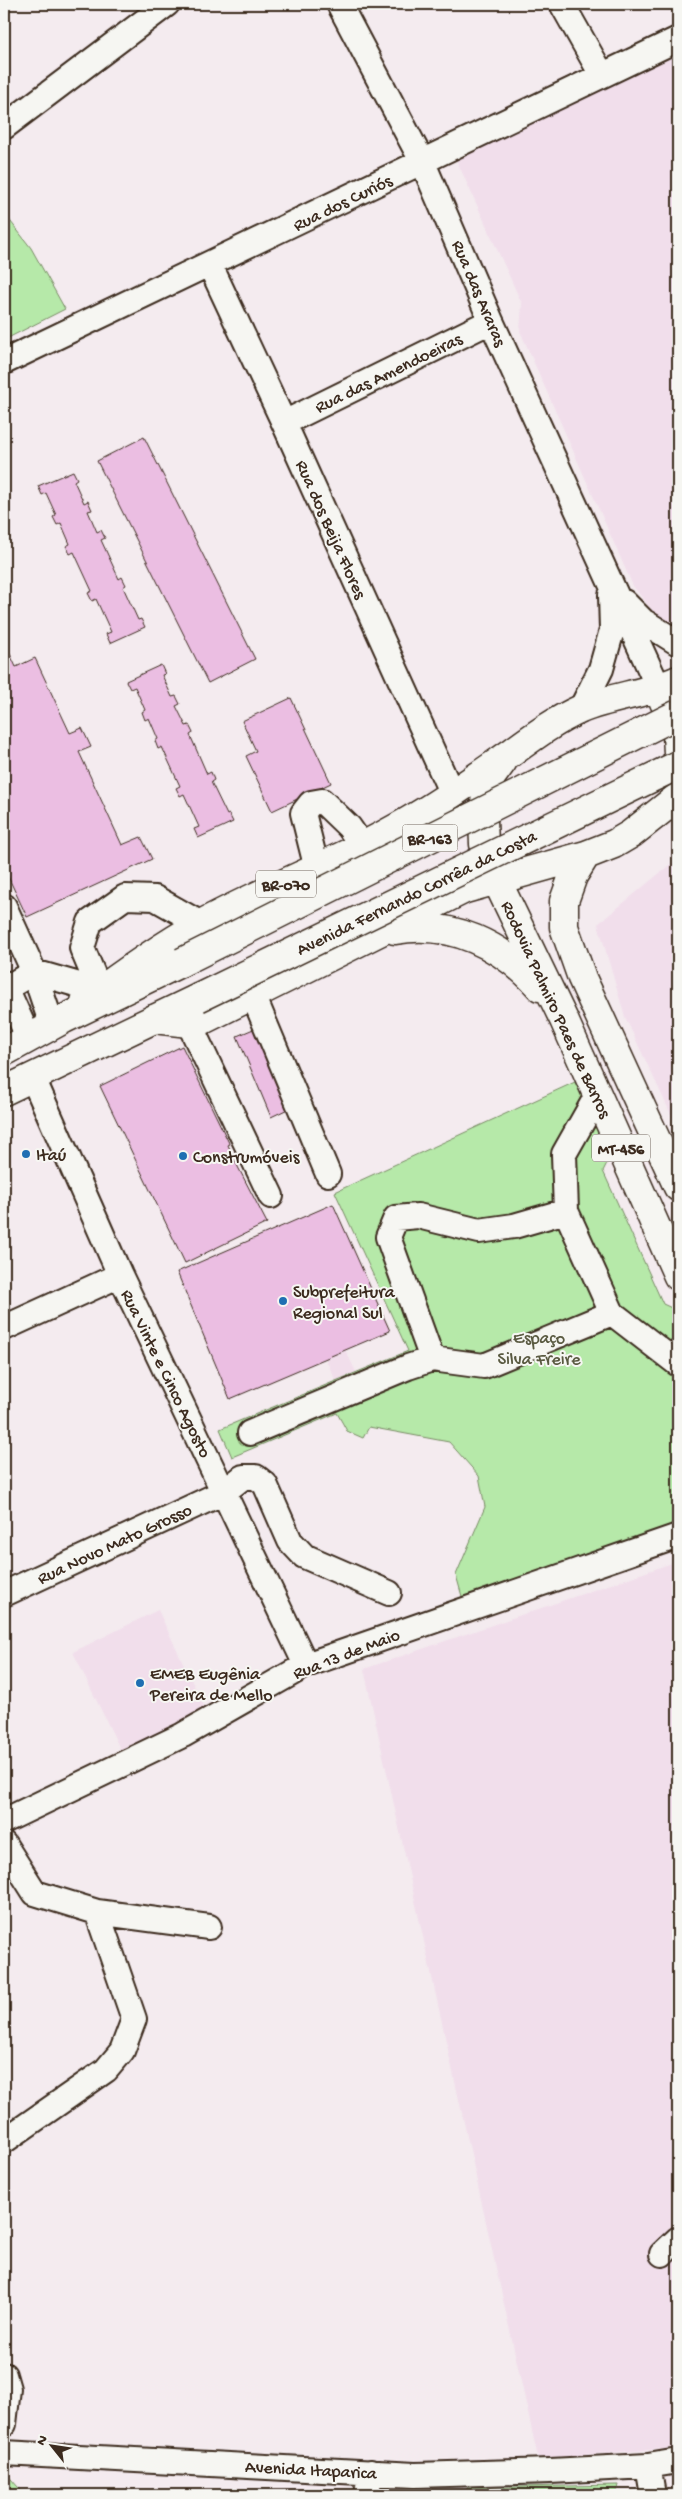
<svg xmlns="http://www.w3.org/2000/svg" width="682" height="2499" font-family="'Gochi Hand',sans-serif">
	<rect width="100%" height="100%" fill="#f4ebef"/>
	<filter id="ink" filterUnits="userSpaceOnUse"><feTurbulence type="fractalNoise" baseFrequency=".02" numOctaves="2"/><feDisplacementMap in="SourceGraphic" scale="10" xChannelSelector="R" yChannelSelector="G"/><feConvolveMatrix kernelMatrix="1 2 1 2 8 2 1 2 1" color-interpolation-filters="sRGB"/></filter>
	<g filter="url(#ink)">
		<path fill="#f1deeb" d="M673,57L678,70V630L657,617L633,586L520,331L522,304L456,159Z
			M678,858V1126L677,1127L625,1017L598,924Z
			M345,1349L356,1372L336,1381L325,1358Z
			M678,1561V2448L538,2458L364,1669Z
			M158,1610L207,1713L124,1757L73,1652Z"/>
		<path fill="#b6e9a9" stroke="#788a64" d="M4,213L31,248L65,309L4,340Z
			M575,1082L610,1157L603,1171L663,1304L678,1311V1527L463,1600L456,1575L485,1507L479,1476L449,1442L369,1427L363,1438L347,1431L337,1413L232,1457L220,1429L408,1351L335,1192Z
			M4,2471L25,2495H4Z
			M618,2485L616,2495H467V2488Z"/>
		<path fill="#ebbee2" stroke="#3b2a1e" d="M144,437L255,659L208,683L97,461Z
			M73,471L77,479L74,481L84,503L88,501L92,510L88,511L97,532L101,530L105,538L101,540L119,579L122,577L126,585L123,587L138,620L141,619L145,627L110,643L106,634L111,632L96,599L92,601L88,593L92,591L74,552L70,554L66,546L70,544L61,523L57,525L53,517L56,515L46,493L42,495L38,486Z
			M4,641L16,667L35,658L70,733L82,728L91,747L79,752L122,845L141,837L152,859L27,917L4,868Z
			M161,665L165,674L162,675L172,697L176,696L180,704L176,706L186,726L189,725L193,733L190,735L207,774L211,772L214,780L211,782L227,815L229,814L233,822L198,838L194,829L199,827L184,794L180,796L176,788L180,786L162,747L158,749L155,741L158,739L149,718L145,720L142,712L145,710L135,687L130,689L126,681Z
			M291,698L331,783L272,811L246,756L256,751L242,721Z
			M258,1027L292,1107L271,1117L237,1036Z
			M182,1046L229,1143L228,1145L238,1167L267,1223L185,1263L100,1086Z
			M333,1204L390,1331L230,1399L177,1272Z"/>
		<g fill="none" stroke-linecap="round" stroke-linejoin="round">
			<g stroke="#3b2a1e" stroke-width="28">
				<path id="minor" d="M339,4L423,163L491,321L659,689
					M562,4L602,75
					M4,127L167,4
					M210,265L284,423L452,794
					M4,362L678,39
					M284,423L491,321
					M624,602L643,621L678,643
					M581,709L601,669L612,630L611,595
					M317,869L303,813L311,803L322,801L349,827L363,847
					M4,906L34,972L52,1025
					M4,983L29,1039
					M6,988L34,972L100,991
					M100,991L82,948L90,922L125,897L155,898L201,924
					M253,995L328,1174
					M189,1023L271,1196
					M33,1078L120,1275L306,1665
					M598,1094L564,1154L566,1211L612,1313L678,1364
					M4,1328L120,1275
					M432,1359L388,1237L396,1218L418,1216L479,1231L514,1226L566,1211
					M250,1433L408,1367L432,1359L484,1366L612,1313
					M4,1594L224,1492L243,1477H256L265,1484L290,1541L304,1556L389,1593
					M4,1821L183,1735L306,1665L678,1536
					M4,1844L35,1893L97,1912L209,1927
					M4,2141L106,2070L122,2051L134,2019L97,1912
					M662,2254L678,2239
					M4,2375L8,2389L4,2424
					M4,2453L415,2475L550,2471L648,2466L678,2461
					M648,2466L653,2495
					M367,2495L370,2472"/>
			</g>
			<g stroke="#3b2a1e" stroke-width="31">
				<path id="major" d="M662,697L677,733L678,754
					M503,761L492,776L487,787L483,820L484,844L496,879L564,1020L678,1276
					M586,855L573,876L564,901V927L582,978L678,1187
					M395,930C452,920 502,945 540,987
					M85,1002C122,974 160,947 201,924C269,887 343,860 410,820C445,800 478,776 511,753C533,737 556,720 581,709C613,696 647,694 678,680
					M154,1019L189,1023L203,1020L465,889L586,855L614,844L631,834L678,797"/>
			</g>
			<g stroke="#3b2a1e" stroke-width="31">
				<path id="highway" d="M4,1052L64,1019L182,962
					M4,1091L198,998"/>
			</g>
			<use href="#minor" stroke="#f6f6f2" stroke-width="24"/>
			<use href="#major" stroke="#f6f6f2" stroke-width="28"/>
			<use href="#highway" stroke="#f6f6f2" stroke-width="28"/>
			<g stroke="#3b2a1e" stroke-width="31" stroke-linecap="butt">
				<path id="highway-bridge" d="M182,962L678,714
					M198,998L678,765"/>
			</g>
			<use href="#highway-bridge" stroke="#f6f6f2" stroke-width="28"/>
		</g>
	</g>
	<g fill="#1f6fb2" stroke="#f6f6f2" stroke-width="2">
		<circle cx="26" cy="1154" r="5"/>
		<circle cx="183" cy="1156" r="5"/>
		<circle cx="283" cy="1301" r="5"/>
		<circle cx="140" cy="1683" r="5"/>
	</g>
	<g text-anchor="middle" stroke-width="4" stroke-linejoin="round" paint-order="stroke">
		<g fill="#f6f6f2" stroke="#73675e" stroke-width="1">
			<rect x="402.5" y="824.5" width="55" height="27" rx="4"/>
			<rect x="256" y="870.5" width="60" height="27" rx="4"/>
			<rect x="592" y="1134.5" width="58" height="27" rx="4"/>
		</g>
		<g font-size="16" font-weight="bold" fill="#3b2a1e">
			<text x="430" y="844">BR-163</text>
			<text x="286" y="890">BR-070</text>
			<text x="621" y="1154">MT-456</text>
		</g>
		<g font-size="18" fill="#3b2a1e" stroke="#f6f6f2">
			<text transform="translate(342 202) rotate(-26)" y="6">Rua dos Curiós</text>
			<text transform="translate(480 293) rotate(67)" y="6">Rua das Araras</text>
			<text transform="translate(388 372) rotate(-26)" y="6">Rua das Amendoeiras</text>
			<text transform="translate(332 529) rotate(66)" y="6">Rua dos Beija Flores</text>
			<text transform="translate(416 892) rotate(-26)" y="6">Avenida Fernando Corrêa da Costa</text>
			<text transform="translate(557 1009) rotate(65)" y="6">Rodovia Palmiro Paes de Barros</text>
			<text transform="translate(167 1373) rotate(64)" y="6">Rua Vinte e Cinco Agosto</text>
			<text transform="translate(114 1543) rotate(-25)" y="6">Rua Novo Mato Grosso</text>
			<text transform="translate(346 1653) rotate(-21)" y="6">Rua 13 de Maio</text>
			<text transform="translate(311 2469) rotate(3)" y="6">Avenida Itaparica</text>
		</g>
		<g font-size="18" fill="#3b2a1e" stroke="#f6f6f2" text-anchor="start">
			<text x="36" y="1160">Itaú</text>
			<text x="193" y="1162">Construmóveis</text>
			<text x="293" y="1297">Subprefeitura<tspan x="293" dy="21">Regional Sul</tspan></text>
			<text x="150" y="1679">EMEB Eugênia<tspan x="150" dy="21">Pereira de Mello</tspan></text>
		</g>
		<g font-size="18" fill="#5a5a41" stroke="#f6f6f2">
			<text x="539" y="1343">Espaço<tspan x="539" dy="21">Silva Freire</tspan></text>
		</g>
	</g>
	<rect width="682" height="2499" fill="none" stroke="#f6f6f2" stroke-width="20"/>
	<rect x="10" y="10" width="662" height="2479" fill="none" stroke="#3b2a1e" stroke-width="2" filter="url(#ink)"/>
	<g transform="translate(52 2446) rotate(300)" stroke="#f6f6f2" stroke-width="4" paint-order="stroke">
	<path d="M0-4L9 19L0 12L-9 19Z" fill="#3b2a1e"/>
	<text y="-8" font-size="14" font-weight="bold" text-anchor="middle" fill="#3b2a1e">N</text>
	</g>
</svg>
